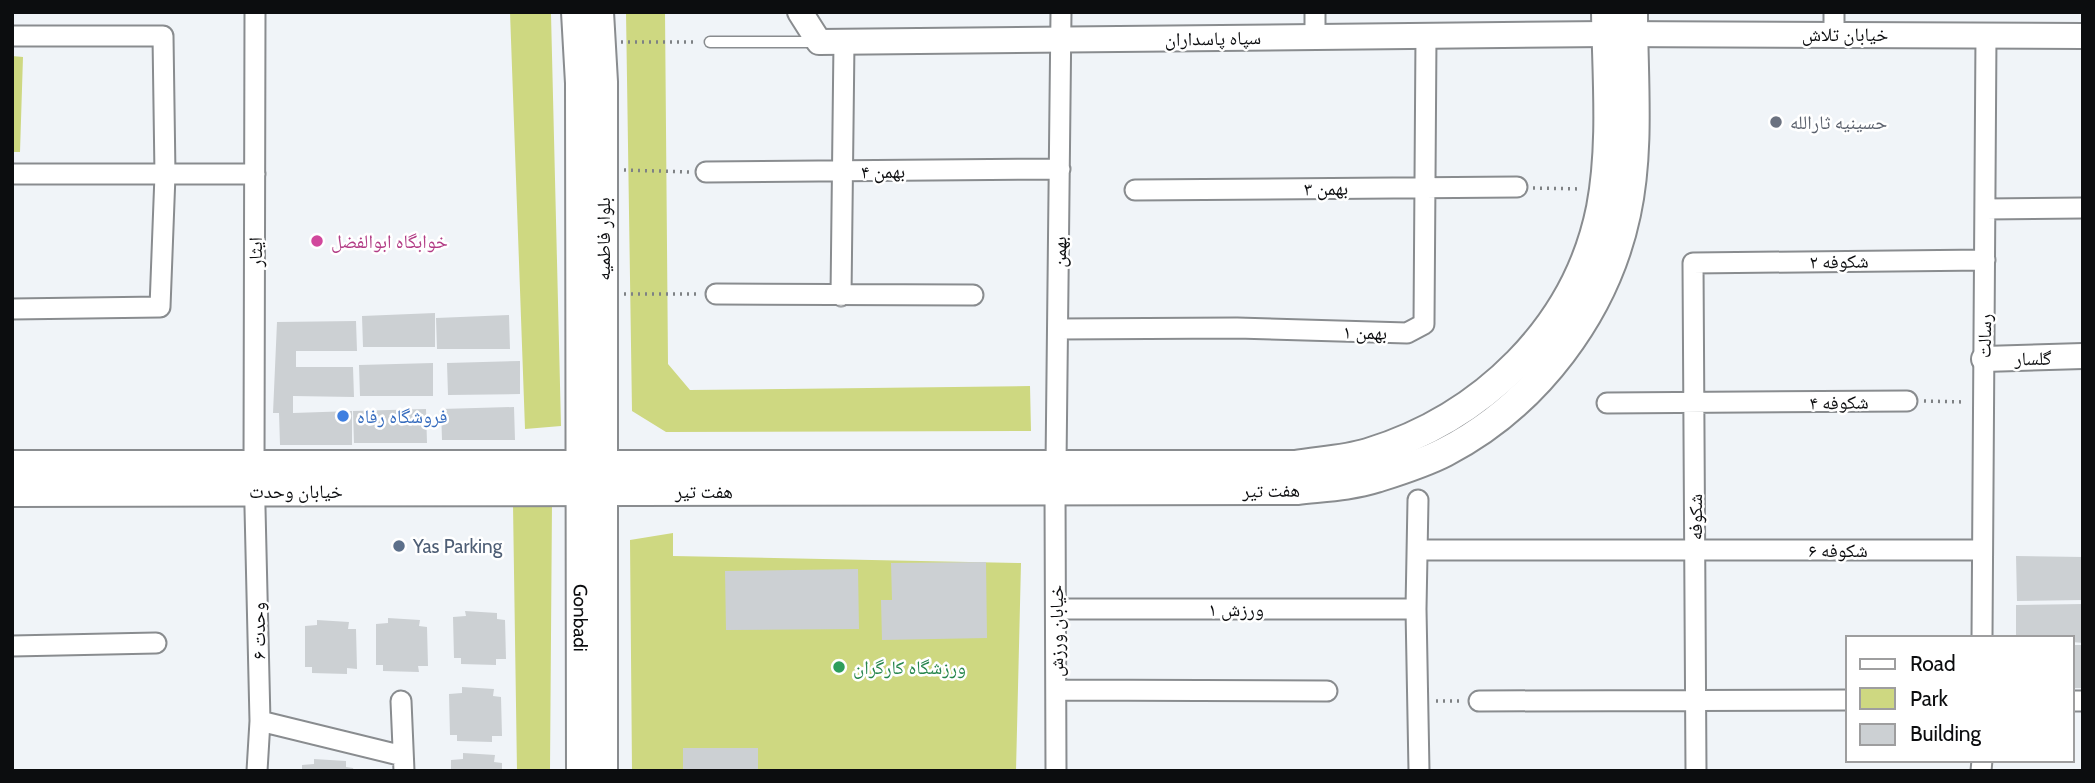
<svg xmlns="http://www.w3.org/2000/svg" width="2095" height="783" font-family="Cabin,'Noto Naskh Arabic',sans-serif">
	<rect width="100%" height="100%" fill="#f0f4f8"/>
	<path fill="#ced881" d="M510,12L551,14L561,426L525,429Z
		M626,12H665L668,364L690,390L1030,386L1031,431L666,432L632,411Z
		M12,56L23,57L20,152H12Z
		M552,503L550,771H517L513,505Z
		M673,533V556L1021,563L1016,771H632L630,540Z"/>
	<path fill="#ccd0d3" d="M435,313V347H363L362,316Z
		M509,315L510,349H437L436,318Z
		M356,321L357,351H296V367H353L354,397L293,396V413L352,411V445H280L279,413H273L277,322Z
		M520,361V394L448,395L447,363Z
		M433,363V396H360L359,365Z
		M514,407L515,440H442L441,409Z
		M426,409L427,443H354L353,411Z
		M2016,556L2083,557V600L2017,601Z
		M986,562L987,638L882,640L881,600H892L891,563Z
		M858,569L859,629L726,630L725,571Z
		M2083,604V643L2072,642V638H2016V605Z
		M465,611L497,613V619L505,620L506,659H496V665L461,664V658H454L453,617L466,616Z
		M388,618L420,620L419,626L427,627L428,666H418L419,672L383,671V665H376V624L388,623Z
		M317,620L349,622L348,629H356L357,669L347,668V674L312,673V667H305V626L317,625Z
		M2072,645H2083V688H2072Z
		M462,687L494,689L493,696L501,697L502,736H492V742L457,741V735H450L449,694L462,693Z
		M683,748H758V771H683Z
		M463,753L495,755L494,762L502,763V771H451V760L463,759Z
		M314,759L346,761V767L353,768L354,771H302V765L314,764Z"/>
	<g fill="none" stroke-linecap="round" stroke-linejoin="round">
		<g stroke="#898c8f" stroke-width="13">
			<path id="service" d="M710,42H815"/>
		</g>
		<g stroke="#898c8f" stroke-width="23">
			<path id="minor" d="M255,12L254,466L260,721L257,771
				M1834,12V33
				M12,36H163L165,175L160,307L12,309
				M1315,37V12
				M706,172L1060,169
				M12,174H255
				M1135,190L1517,187
				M1985,209L2083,208
				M716,294L973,295
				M841,296L844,42
				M1058,329L1237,328L1407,333L1424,324L1426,36
				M1607,403L1907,401
				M1056,465L1061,12
				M1055,491L1056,771
				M1418,500L1416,609L1419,771
				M1418,550H1980
				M1056,609H1416
				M1982,638L1986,35
				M12,646L156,643
				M1056,690L1327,691
				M401,701L404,771
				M1479,701L1848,700
				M2072,701H2083
				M260,721L403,756
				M1696,771L1693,263L1985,260
				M1981,771L1982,760"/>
		</g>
		<g stroke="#898c8f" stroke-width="28">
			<path id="tertiary" d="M800,12L819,42L1607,34L2083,36
				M1984,359L2083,356"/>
		</g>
		<g stroke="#898c8f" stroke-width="32">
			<g id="secondary">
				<path id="s1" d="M576,12L580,83L581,771"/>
				<path d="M599,12L603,82V771"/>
				<path d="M12,465H1295C1319,461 1345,460 1368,453C1482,418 1577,328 1601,208C1613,145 1607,76 1606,12"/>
				<path d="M12,492L1297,490C1322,487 1351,486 1376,478C1398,471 1424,463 1445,452C1536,405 1605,313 1626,214C1640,149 1633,78 1633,12"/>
			</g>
		</g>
		<path stroke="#7e8184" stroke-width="3.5" stroke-dasharray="2 5" stroke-linecap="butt" d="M621,42H697
			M624,170L690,172
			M1533,188L1582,189
			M624,294H700
			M1924,401L1966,402
			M1436,701H1463"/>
		<use href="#service" stroke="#fff" stroke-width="10"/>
		<use href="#minor" stroke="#fff" stroke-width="19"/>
		<use href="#tertiary" stroke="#fff" stroke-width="24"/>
		<use href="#secondary" stroke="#fff" stroke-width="28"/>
	</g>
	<circle fill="#6b7280" stroke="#fff" stroke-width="2.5" cx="1776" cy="122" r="7"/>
	<circle fill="#d1479c" stroke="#fff" stroke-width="2.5" cx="317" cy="241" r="7"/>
	<circle fill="#3f7fe0" stroke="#fff" stroke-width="2.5" cx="343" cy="416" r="7"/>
	<circle fill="#5c6f8a" stroke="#fff" stroke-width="2.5" cx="399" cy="546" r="7"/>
	<circle fill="#2e9e5b" stroke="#fff" stroke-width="2.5" cx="839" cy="667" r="7"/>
	<g text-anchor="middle" stroke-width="5" stroke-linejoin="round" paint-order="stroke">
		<g font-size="19" fill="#0c0d0f" stroke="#fff">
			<text x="1845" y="41">خیابان تلاش</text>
			<text transform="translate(1213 38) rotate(-1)" y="7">سپاه پاسداران</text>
			<text transform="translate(883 171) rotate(-1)" y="7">بهمن ۴</text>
			<text transform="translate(1326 188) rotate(-1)" y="7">بهمن ۳</text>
			<text transform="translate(603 239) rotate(-90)" y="7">بلوار فاطمیه</text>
			<text transform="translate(255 252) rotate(-90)" y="7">ایثار</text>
			<text transform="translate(1059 252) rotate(-89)" y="7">بهمن</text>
			<text transform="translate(1839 261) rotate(-1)" y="7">شکوفه ۲</text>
			<text transform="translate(1365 332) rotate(1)" y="7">بهمن ۱</text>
			<text transform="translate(1984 336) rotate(-89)" y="7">رسالت</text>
			<text transform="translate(2033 358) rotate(-1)" y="7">گلسار</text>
			<text transform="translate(1839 402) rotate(-1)" y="7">شکوفه ۴</text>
			<text transform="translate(1271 490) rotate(-1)" y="7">هفت تیر</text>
			<text x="296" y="498">خیابان وحدت</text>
			<text x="704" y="498">هفت تیر</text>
			<text transform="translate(1695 517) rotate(-90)" y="7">شکوفه</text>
			<text x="1838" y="557">شکوفه ۶</text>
			<text x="1236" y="616">ورزش ۱</text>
			<text dy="7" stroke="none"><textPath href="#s1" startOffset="606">Gonbadi</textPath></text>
			<text transform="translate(258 631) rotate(-91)" y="7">وحدت ۶</text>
			<text transform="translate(1056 631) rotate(-90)" y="7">خیابان ورزش</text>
		</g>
		<g font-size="19" fill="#5b616d" stroke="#fff" text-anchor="start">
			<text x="1790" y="129">حسینیه ثارالله</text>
		</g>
		<g font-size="19" fill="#b23c85" stroke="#fff" text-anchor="start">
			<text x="331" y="248">خوابگاه ابوالفضل</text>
		</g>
		<g font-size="19" fill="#366cbe" stroke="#fff" text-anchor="start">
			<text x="357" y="423">فروشگاه رفاه</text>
		</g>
		<g font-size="19" fill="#4e5e75" stroke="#fff" text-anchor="start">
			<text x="413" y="553">Yas Parking</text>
		</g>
		<g font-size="19" fill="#27864d" stroke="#fff" text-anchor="start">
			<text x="853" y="674">ورزشگاه کارگران</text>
		</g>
	</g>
	<rect width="2095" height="783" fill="none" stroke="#0c0d0f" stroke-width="28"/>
	<rect x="1846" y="636" width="228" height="126" fill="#ffffff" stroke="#9e9e9f" stroke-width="2"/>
	<rect x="1860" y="659" width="35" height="10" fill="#ffffff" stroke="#9e9e9f" stroke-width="2"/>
	<text x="1910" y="671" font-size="21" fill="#0c0d0f">Road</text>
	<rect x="1860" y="688" width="35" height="21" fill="#ced881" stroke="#9e9e9f" stroke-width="2"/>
	<text x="1910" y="706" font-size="21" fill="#0c0d0f">Park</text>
	<rect x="1860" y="724" width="35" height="21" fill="#ccd0d3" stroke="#9e9e9f" stroke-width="2"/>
	<text x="1910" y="741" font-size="21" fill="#0c0d0f">Building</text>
</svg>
